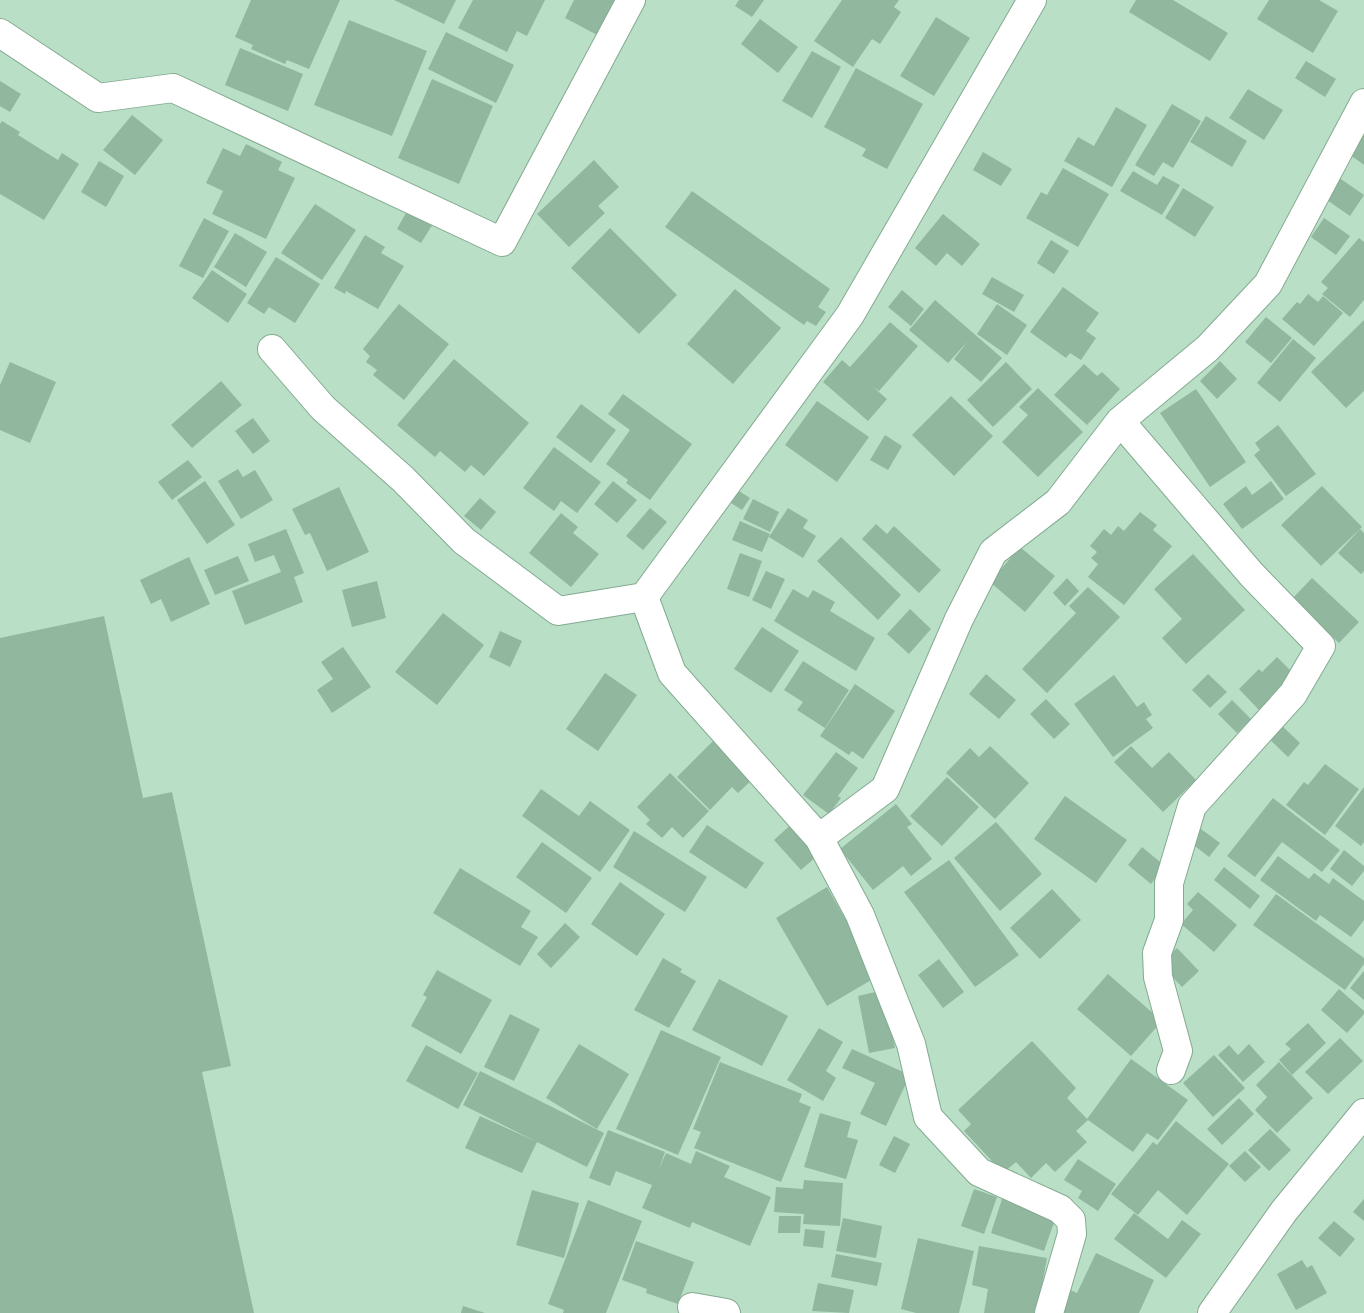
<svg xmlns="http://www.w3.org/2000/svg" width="1364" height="1313" font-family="'Roboto Condensed',sans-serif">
	<rect width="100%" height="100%" fill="#b9e0c6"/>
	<path fill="#91b79e" d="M251,0H340L309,69L287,60L285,64L251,49L253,45L235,37Z
		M394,0H456L444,24Z
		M473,0H545L527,36L517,31L507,52L458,28Z
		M574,0H623L603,38L565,18Z
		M739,0H764L752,17L735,6Z
		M842,0H899L894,7L901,12L880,44L872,39L853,67L814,41Z
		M1136,0H1173L1228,33L1210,61L1129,12Z
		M1269,0H1319L1338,11L1313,53L1257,19Z
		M936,17L970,38L934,96L900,76Z
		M760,19L798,47L778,73L741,44Z
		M349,20L427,51L392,136L314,105Z
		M446,32L514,65L496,103L428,69Z
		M240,48L303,74L288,111L225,85Z
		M812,51L841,67L812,118L782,101Z
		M1306,61L1336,79L1325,97L1295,78Z
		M856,68L923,104L887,169L862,156L866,149L824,127Z
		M432,79L493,106L459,184L398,158Z
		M0,81L21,94L10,112L0,106Z
		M1248,89L1283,110L1264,140L1229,118Z
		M1172,104L1201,121L1173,168L1163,162L1154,176L1135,165Z
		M1116,107L1147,125L1112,187L1064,161L1078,137L1094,146Z
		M132,115L163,140L135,175L103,150Z
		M1206,116L1247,141L1232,167L1190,142Z
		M2,121L20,132L18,135L58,160L62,153L79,164L44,220L0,194V124Z
		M1363,135L1364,136V165L1349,154Z
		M246,144L282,162L278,170L295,178L266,239L212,214L223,191L206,183L223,148L240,156Z
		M983,152L1012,169L1001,186L973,170Z
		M594,160L619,187L598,206L605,213L569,247L537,214Z
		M99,161L124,176L106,207L81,192Z
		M1063,168L1109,194L1078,247L1026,218L1041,192L1047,195Z
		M1133,171L1157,185L1163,176L1180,185L1162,215L1120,191Z
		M1338,177L1364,195L1350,216L1324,198Z
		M1183,188L1214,207L1195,237L1165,218Z
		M692,191L830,289L818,307L826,312L816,326L807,321L804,325L665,227Z
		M315,204L356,230L322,280L281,253Z
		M411,204L436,219L421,243L397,229Z
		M943,214L980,244L962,266L947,253L936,266L915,248Z
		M204,218L229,231L203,278L179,266Z
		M1324,218L1350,236L1336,255L1311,237Z
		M610,228L677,295L639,334L571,268Z
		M235,233L267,252L246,287L214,267Z
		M365,235L385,247L381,253L404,266L378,309L346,291L345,294L334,288Z
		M1359,238L1364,242V300L1350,317L1322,294L1328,288L1321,282Z
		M1051,240L1069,251L1054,274L1037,263Z
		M276,257L320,284L295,323L269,307L264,314L247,303Z
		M212,270L247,294L228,323L192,298Z
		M992,277L1024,295L1014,312L982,294Z
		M1063,287L1099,313L1086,331L1096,338L1081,360L1070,353L1066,358L1030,332Z
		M735,289L781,328L733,384L687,344Z
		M902,290L924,309L911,326L888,307Z
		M1308,294L1318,302L1323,296L1343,313L1314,346L1282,319L1297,302L1300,304Z
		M935,300L1002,358L981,382L954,359L968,341L948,363L909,330Z
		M399,304L449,344L404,400L373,375L377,370L366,362L370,356L363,349Z
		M997,304L1027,325L1007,355L977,334Z
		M1266,317L1292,338L1271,363L1245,342Z
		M1364,320V391L1346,408L1311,372Z
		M890,322L918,346L879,391L873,387L887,399L868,421L823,382L842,360L850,367Z
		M1293,339L1316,358L1280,402L1257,383Z
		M454,359L529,423L484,476L471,465L465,472L440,451L435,457L397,425Z
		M1220,361L1237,379L1217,399L1200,381Z
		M10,362L56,382L30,443L0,430V385Z
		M1006,362L1032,389L993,427L967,400Z
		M1084,364L1097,376L1102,372L1120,389L1087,425L1054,395Z
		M221,381L242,405L192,448L171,425Z
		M1038,388L1083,432L1038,477L1002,442L1028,415L1019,407Z
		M1196,389L1246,462L1210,487L1160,413Z
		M623,394L692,444L650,500L626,483L628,480L606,464L630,430L608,414Z
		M951,396L993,436L954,476L912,435Z
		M817,401L869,437L837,482L785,445Z
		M581,404L616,430L591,463L556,437Z
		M253,418L270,441L253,454L235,431Z
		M1278,425L1316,474L1286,496L1254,455L1260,450L1255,443Z
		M885,435L902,446L888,470L870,460Z
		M554,447L601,482L577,513L561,501L554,511L523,488Z
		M188,460L202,477L172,500L158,482Z
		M238,469L243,477L255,470L273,500L241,519L218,481Z
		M205,481L235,525L207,544L177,500Z
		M613,481L637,500L617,523L594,504Z
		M1271,481L1284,499L1242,529L1223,504L1246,486L1252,495Z
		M1322,486L1362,527L1321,566L1281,525Z
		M339,487L369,552L327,571L310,533L305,535L292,509Z
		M736,489L750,498L742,510L728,501Z
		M480,498L496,512L481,530L464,516Z
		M753,499L779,512L770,532L743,519Z
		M650,508L667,522L643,550L626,536Z
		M788,508L808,520L803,528L816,536L803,558L769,537Z
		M1140,512L1157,525L1153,530L1172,546L1124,605L1088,577L1098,564L1091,558L1097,552L1090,546L1104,529L1111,535L1118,526L1124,531Z
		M561,513L578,527L573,533L599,554L571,587L529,553Z
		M740,521L770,534L762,552L732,540Z
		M876,524L887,534L894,526L941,570L919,593L862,539Z
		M286,529L304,573L294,577L303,602L245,625L232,591L281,572L274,555L255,562L248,544Z
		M1360,529L1364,533V571L1361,574L1338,553Z
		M841,537L901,595L878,620L817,561Z
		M1020,547L1055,576L1025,612L990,582Z
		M740,553L762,561L749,597L727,589Z
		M1193,554L1245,610L1186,664L1162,638L1182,619L1154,589Z
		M238,556L249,581L215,595L204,570Z
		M189,557L210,604L171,622L161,599L151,604L140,580Z
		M766,571L785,579L771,609L752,600Z
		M1067,578L1079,591L1065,606L1053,593Z
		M1312,578L1359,622L1339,643L1292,599Z
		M377,581L386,618L352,627L342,590Z
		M1088,587L1120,617L1047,693L1022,669L1076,613L1069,606Z
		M793,589L808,598L813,590L835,602L830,611L875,638L856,671L774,621Z
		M910,609L931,629L909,654L887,634Z
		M443,613L484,645L437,705L395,672Z
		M104,616L143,798L172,792L231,1066L202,1072L254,1313H0V638Z
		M762,627L799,651L771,693L734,669Z
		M500,631L522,641L510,667L489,657Z
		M343,647L371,687L332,713L317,690L333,679L321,662Z
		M1277,657L1294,674L1259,710L1239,689L1259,669L1262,672Z
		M803,661L849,690L825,728L797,710L803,702L784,690Z
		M605,673L637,695L598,751L566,729Z
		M986,674L1016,700L999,719L969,694Z
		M1208,674L1227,692L1210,708L1192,690Z
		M1114,675L1137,707L1144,702L1152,715L1146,719L1153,728L1113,757L1074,704Z
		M855,684L895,711L863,759L852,751L849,755L820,736Z
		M1046,699L1070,724L1054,739L1030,714Z
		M1232,700L1251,719L1237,733L1218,714Z
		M1279,723L1300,743L1288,757L1267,737Z
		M715,739L754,778L738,793L732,787L710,810L677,777Z
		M990,746L1029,783L995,819L946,773L970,748L979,757Z
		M1131,746L1152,768L1169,752L1196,780L1163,812L1114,762Z
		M836,752L858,768L838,796L841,798L829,814L803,795Z
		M1325,764L1359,789L1325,835L1286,805L1304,782L1308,785Z
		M670,773L709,811L683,838L672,827L662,838L646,824L650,820L637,807Z
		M947,777L979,807L942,846L910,816Z
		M1364,787V842L1361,846L1335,826Z
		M541,789L579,816L590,801L630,830L600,872L522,816Z
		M1065,796L1127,840L1096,883L1034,839Z
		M1273,798L1340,850L1322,872L1282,842L1255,877L1227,856Z
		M896,804L912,824L907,827L932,859L911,876L903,866L873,890L840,849Z
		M796,820L824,850L801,870L774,840Z
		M996,822L1042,874L1000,911L954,858Z
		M707,825L764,863L746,889L689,852Z
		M1197,826L1220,843L1209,857L1186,839Z
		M634,831L707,877L685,912L613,867Z
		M542,842L592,878L566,913L516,877Z
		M1142,847L1165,866L1151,884L1128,865Z
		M1344,850L1364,866V871L1352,886L1330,869Z
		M1278,856L1309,879L1314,873L1329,884L1333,878L1364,901V920L1351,937L1320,915L1316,921L1260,880Z
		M949,860L1019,955L975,987L904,892Z
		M1224,867L1260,896L1250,909L1214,880Z
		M460,868L531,911L521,927L538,937L520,966L433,913Z
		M620,882L665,914L637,956L591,924Z
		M827,887L878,976L827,1006L776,918Z
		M1052,889L1081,920L1040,959L1010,928Z
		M1198,892L1237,925L1214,952L1181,924L1193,910L1187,904Z
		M1276,894L1364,958V964L1345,990L1253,925Z
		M565,923L580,937L551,968L537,954Z
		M1177,948L1199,971L1182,987L1160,964Z
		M663,958L682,969L680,972L696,981L669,1028L634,1010Z
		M939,959L964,992L943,1008L918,975Z
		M437,970L492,1000L461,1054L411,1026L427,997L423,995Z
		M1364,971V1000L1350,988Z
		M1108,974L1162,1021L1131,1056L1077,1009Z
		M719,979L788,1016L762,1066L692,1030Z
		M1339,989L1364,1011V1014L1347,1033L1321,1010Z
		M884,990L895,1048L869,1053L858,996Z
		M510,1014L540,1029L514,1081L484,1067Z
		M1308,1023L1326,1043L1292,1075L1279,1060L1291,1049L1285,1044Z
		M819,1028L843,1042L826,1071L836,1078L823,1101L787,1080Z
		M661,1030L721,1057L678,1155L616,1129Z
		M1340,1038L1363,1061L1328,1094L1305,1072Z
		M1032,1041L1076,1088L1067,1098L1087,1119L1131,1059L1188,1100L1158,1140L1147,1133L1133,1152L1088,1120L1076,1131L1087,1142L1055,1172L1046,1163L1031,1178L1016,1162L1003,1173L964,1131L971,1124L958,1110Z
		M579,1044L629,1074L597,1129L546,1098Z
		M1249,1044L1265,1062L1243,1082L1218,1055L1229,1045L1238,1055Z
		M426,1045L478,1073L458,1109L406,1081Z
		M852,1049L910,1075L886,1126L860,1114L875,1083L842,1068Z
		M1214,1055L1245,1088L1213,1117L1183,1083Z
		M720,1062L802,1094L799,1102L811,1107L781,1182L694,1148L701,1132L693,1129Z
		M1279,1062L1313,1098L1277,1133L1255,1110L1267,1097L1256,1085Z
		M480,1071L604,1133L587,1167L463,1105Z
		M1239,1098L1254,1114L1222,1145L1207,1129Z
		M820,1113L851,1122L847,1137L858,1140L846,1179L804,1167Z
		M480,1116L537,1142L522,1173L465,1148Z
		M1176,1121L1229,1164L1187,1215L1158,1190L1138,1215L1111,1194L1153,1142L1157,1145Z
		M1270,1129L1291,1150L1269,1171L1248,1150Z
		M608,1130L665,1152L659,1169L666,1153L691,1164L696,1151L730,1166L724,1177L771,1197L750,1246L692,1222L690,1228L642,1208L652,1185L616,1171L610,1186L589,1178Z
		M894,1136L910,1144L895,1173L879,1165Z
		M1245,1151L1261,1167L1245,1182L1229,1166Z
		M1078,1159L1116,1184L1098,1211L1078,1198L1082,1191L1064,1180Z
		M804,1180L843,1183L840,1226L803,1224L804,1214L774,1212L776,1187L803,1189Z
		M974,1189L997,1197L984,1234L961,1226Z
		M532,1190L579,1203L564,1258L516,1245Z
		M1003,1196L1057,1214L1044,1251L991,1233Z
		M1364,1199V1221L1353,1212Z
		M588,1200L642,1221L606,1313H563L564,1310L548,1304Z
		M1134,1213L1168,1239L1182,1220L1201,1234L1166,1278L1114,1239Z
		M779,1216H801L800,1233H778Z
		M843,1218L882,1226L876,1258L836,1251Z
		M1334,1221L1355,1239L1340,1257L1318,1238Z
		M805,1229L825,1231L823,1248L803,1246Z
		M918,1238L974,1251L959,1313H916L901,1309Z
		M636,1241L694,1262L678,1304L646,1293L647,1289L622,1280Z
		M979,1246L1047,1258L1037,1313H984L988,1289L972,1285Z
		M1096,1253L1154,1280L1139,1313H1055L1066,1288L1077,1293Z
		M836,1254L882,1263L877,1286L831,1277Z
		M1302,1260L1307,1268L1312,1265L1327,1293L1296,1310L1277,1274Z
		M818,1283L854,1290L849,1313L812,1311Z
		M463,1306L485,1313H461Z"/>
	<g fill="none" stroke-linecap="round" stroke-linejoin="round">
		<g stroke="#84aa91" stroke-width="30">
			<path id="street" d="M0,33L98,98L173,88L502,242L631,0
				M272,349L323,408L403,479L464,541L558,611L644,597L672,673L819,838L860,915L911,1044L928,1117L979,1172L1060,1209L1071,1220L1072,1234L1049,1313
				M1120,421L1252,575L1321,646L1293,694L1192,806L1169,883V920L1157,953L1158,977L1178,1051L1171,1070
				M644,597L850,315L1032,0
				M819,838L885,789L959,619L993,552L1058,502L1120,421L1208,348L1268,284L1364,103
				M692,1307L726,1313"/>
		</g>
		<g stroke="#84aa91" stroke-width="30">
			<path id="secondary" d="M1212,1313L1284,1211L1364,1113"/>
		</g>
		<use href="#street" stroke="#fff" stroke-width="28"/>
		<use href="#secondary" stroke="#fff" stroke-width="28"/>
	</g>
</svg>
